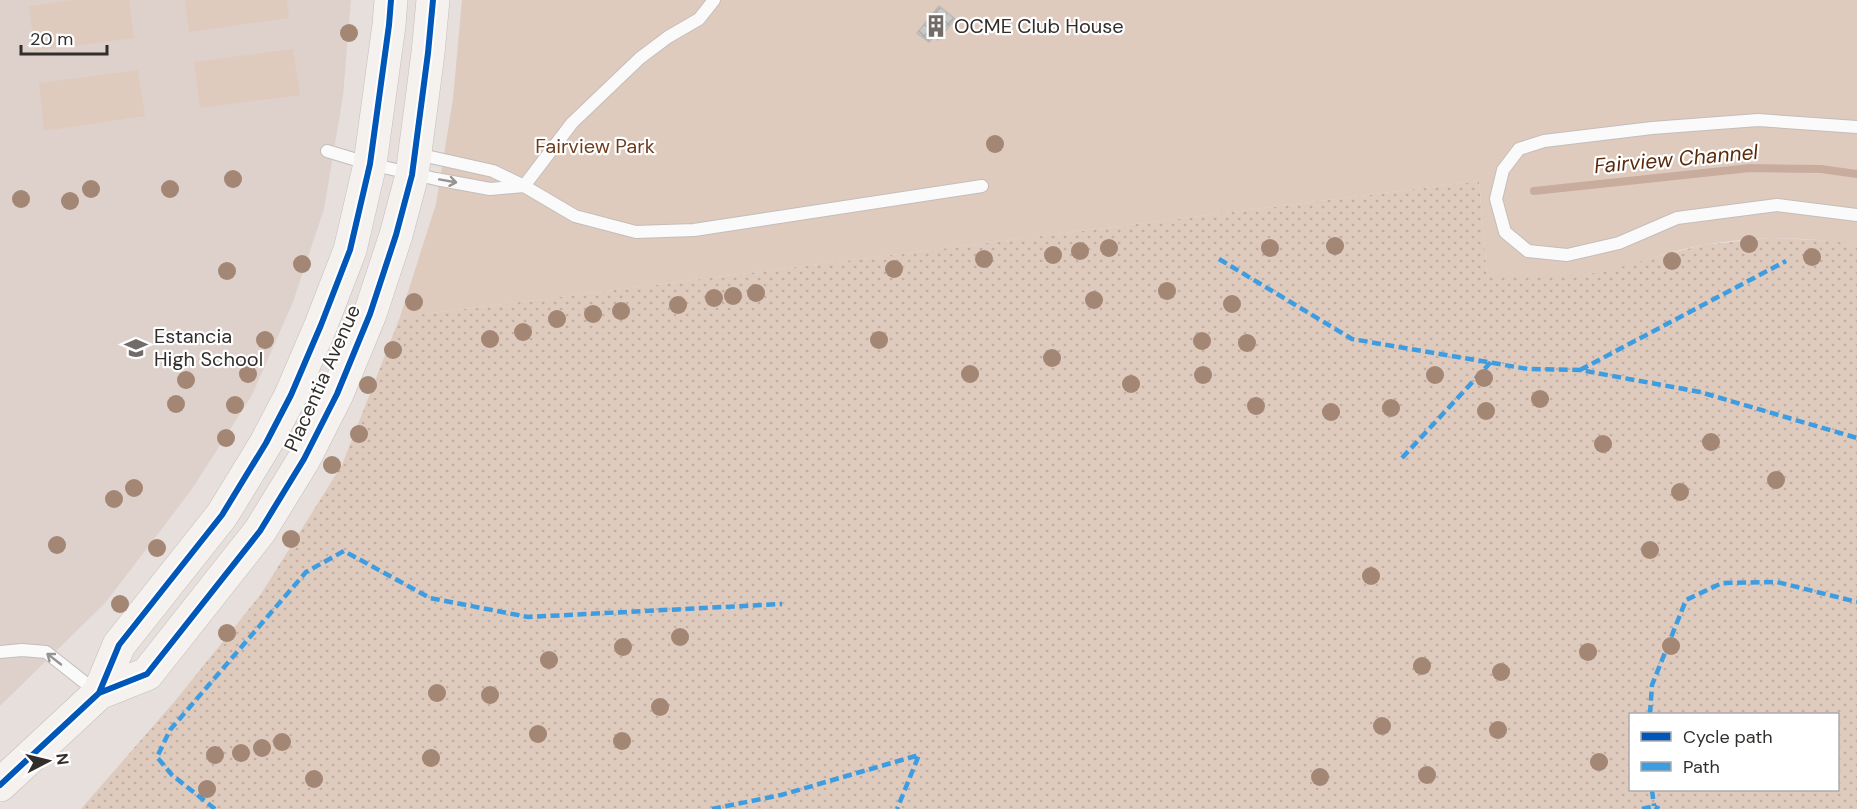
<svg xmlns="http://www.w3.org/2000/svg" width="1857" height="809" font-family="'DM Sans',sans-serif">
	<defs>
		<pattern id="grass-dots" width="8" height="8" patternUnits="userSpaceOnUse" patternTransform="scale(1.5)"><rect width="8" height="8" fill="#dfcabe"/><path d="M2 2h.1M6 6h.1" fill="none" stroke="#c0aea3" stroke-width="1.8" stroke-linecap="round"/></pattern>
		<pattern id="building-cross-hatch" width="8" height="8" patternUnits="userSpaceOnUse" patternTransform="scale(1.5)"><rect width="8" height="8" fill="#c9c8c6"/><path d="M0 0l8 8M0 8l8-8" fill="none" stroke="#adacaa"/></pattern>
	</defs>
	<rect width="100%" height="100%" fill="#e6dfdc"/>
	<path fill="#ded1cb" d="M0,0H351L343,96L324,209L293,302L252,395L192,489L106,602L0,706Z"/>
	<path fill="url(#grass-dots)" fill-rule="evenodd" d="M1479,181L1487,276L1589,274L1703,245L1771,238L1836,241L1857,245V809H81L175,701L261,594L342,465L400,317ZM1630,714H1838V790H1630Z"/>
	<path fill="#dfcabe" d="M72,0H129L134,38L35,51L29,6Z
		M185,0H287L289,18L189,32Z
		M462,0H1857V245C1807,236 1753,236 1703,245C1664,252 1626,269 1587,274C1554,279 1521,277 1487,276L1479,181L400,317L436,204L453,99Z
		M293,49L300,95L200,108L194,62Z
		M138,70L145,116L44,131L39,83Z"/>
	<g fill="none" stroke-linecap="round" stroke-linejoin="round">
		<path stroke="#c8ad9f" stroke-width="8" d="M1534,191L1750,168L1821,169L1857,174"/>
	</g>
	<path fill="url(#building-cross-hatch)" stroke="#bab9b7" stroke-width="1.5" d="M939,6L955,19L938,40L934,36L929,42L917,33Z"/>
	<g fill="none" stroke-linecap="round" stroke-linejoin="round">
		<g stroke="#c3bebb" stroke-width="14">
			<path id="lane" d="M1857,127L1758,120L1652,128L1544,141L1519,149L1503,170L1496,199L1505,232L1528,251L1567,255L1619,243L1677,218L1777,205L1857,215
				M327,151L370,164L436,179L490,189L524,186L572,123L640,58L668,37L699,19L714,0
				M417,154L493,171L524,186L575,216L636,232L694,230L982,186
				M0,652L22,650L46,652L98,693"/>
		</g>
		<g stroke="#c3bebb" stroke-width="34">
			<path id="secondary" d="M99,693L119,645L222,515L266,443L291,395L321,325L350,250L370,164L389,25L391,0
				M0,785L99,693L147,674L260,531L304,459L337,394L370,314L396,235L412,175L428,53L433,0"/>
		</g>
		<use href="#lane" stroke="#fbfafa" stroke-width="12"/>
		<use href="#secondary" stroke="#f5f1ef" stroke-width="33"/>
		<path stroke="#3e9de1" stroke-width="4.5" stroke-dasharray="9 4.5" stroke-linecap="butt" d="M1219,259L1352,339L1528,369L1580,370L1700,392L1857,438
			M1580,370L1786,261
			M1402,458L1491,362
			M1650,714L1652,685L1686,600L1722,583L1777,582L1857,602
			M1652,790L1654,806
			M215,809L172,775L157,757L170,730L306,572L344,551L430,598L528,617L782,604
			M712,809L781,795L919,755L897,809
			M1642,809L1654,806L1659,809"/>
		<g stroke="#fff" stroke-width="10">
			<path id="cycleway" d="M99,693L119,645L222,515L266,443L291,395L321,325L350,250L370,164L389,25L391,0
				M0,785L99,693L147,674L260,531L304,459L337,394L370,314L396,235L412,175L428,53L433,0"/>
		</g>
		<use href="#cycleway" stroke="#0057b8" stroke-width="6"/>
	</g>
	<g fill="#a38674">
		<circle cx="349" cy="33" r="9"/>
		<circle cx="995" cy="144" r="9"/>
		<circle cx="233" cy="179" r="9"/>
		<circle cx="91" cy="189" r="9"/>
		<circle cx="170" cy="189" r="9"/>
		<circle cx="21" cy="199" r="9"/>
		<circle cx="70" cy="201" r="9"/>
		<circle cx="1749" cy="244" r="9"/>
		<circle cx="1335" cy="246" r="9"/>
		<circle cx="1109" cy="248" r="9"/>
		<circle cx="1270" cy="248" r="9"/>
		<circle cx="1080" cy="251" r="9"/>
		<circle cx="1053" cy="255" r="9"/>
		<circle cx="1812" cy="257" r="9"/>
		<circle cx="984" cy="259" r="9"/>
		<circle cx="1672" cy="261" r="9"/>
		<circle cx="302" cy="264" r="9"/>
		<circle cx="894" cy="269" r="9"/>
		<circle cx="227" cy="271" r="9"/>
		<circle cx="1167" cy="291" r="9"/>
		<circle cx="756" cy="293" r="9"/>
		<circle cx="733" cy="296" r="9"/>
		<circle cx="714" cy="298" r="9"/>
		<circle cx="1094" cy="300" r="9"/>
		<circle cx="414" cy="302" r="9"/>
		<circle cx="1232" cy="304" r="9"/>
		<circle cx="678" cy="305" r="9"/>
		<circle cx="621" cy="311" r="9"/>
		<circle cx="593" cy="314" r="9"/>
		<circle cx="557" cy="319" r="9"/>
		<circle cx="523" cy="332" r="9"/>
		<circle cx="490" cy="339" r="9"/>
		<circle cx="265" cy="340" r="9"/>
		<circle cx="879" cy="340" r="9"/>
		<circle cx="1202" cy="341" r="9"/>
		<circle cx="1247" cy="343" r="9"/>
		<circle cx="393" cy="350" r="9"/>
		<circle cx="1052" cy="358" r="9"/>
		<circle cx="248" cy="374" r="9"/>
		<circle cx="970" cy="374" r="9"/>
		<circle cx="1203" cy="375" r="9"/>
		<circle cx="1435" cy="375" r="9"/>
		<circle cx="1484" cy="378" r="9"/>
		<circle cx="186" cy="380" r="9"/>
		<circle cx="1131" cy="384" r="9"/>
		<circle cx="368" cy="385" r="9"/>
		<circle cx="1540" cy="399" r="9"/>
		<circle cx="176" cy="404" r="9"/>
		<circle cx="235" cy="405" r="9"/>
		<circle cx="1256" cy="406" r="9"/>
		<circle cx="1391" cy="408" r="9"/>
		<circle cx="1486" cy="411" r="9"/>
		<circle cx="1331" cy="412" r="9"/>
		<circle cx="359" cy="434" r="9"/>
		<circle cx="226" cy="438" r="9"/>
		<circle cx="1711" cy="442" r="9"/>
		<circle cx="1603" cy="444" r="9"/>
		<circle cx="332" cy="465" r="9"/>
		<circle cx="1776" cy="480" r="9"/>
		<circle cx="134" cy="488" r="9"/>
		<circle cx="1680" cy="492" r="9"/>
		<circle cx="114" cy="499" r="9"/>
		<circle cx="291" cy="539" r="9"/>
		<circle cx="57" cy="545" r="9"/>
		<circle cx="157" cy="548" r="9"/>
		<circle cx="1650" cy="550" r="9"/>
		<circle cx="1371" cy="576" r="9"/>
		<circle cx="120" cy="604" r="9"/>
		<circle cx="227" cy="633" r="9"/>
		<circle cx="680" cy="637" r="9"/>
		<circle cx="1671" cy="646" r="9"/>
		<circle cx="623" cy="647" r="9"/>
		<circle cx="1588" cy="652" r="9"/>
		<circle cx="549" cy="660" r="9"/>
		<circle cx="1422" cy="666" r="9"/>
		<circle cx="1501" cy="672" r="9"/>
		<circle cx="437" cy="693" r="9"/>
		<circle cx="490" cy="695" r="9"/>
		<circle cx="660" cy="707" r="9"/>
		<circle cx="1382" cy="726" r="9"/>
		<circle cx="1498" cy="730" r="9"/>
		<circle cx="538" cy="734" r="9"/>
		<circle cx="622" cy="741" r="9"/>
		<circle cx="282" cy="742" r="9"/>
		<circle cx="262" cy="748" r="9"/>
		<circle cx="241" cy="753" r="9"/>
		<circle cx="215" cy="755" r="9"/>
		<circle cx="431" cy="758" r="9"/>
		<circle cx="1599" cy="762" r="9"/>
		<circle cx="1427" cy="775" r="9"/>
		<circle cx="1320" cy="777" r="9"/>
		<circle cx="314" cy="779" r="9"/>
		<circle cx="207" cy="789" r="9"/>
	</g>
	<defs><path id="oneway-shaft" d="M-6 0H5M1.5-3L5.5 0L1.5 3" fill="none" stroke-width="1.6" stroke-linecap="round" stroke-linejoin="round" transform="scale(1.5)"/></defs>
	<g stroke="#969492">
		<use href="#oneway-shaft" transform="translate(448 181) rotate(10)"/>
		<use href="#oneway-shaft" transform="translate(54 659) rotate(-142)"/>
	</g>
	<defs>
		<g id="building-bare" transform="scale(1.8)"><path d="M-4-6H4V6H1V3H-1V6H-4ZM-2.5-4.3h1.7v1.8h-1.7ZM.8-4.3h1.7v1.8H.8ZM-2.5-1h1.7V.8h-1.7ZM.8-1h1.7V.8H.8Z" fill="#716c69" stroke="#fff" stroke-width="2.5" paint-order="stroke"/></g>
		<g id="school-bare" transform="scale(1.8)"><path d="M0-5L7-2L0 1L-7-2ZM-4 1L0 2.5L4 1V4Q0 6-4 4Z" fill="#716c69" stroke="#fff" stroke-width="2.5" paint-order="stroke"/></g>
	</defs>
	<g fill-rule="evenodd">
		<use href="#building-bare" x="936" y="26"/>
		<use href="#school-bare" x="136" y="348"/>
	</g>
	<g text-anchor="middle" stroke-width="4.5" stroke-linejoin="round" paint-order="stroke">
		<g font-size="20" fill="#322e2b" stroke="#fff" text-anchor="start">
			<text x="954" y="33">OCME Club House</text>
			<text x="154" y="343">Estancia<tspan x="154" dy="23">High School</tspan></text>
		</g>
		<g font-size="20" fill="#6d3d1f" stroke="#fff">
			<text x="595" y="153">Fairview Park</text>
		</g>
		<g font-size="20" fill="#322e2b" stroke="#fff">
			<text transform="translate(322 378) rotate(-66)" y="7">Placentia Avenue</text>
		</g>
		<g font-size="21" font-style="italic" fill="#592a0b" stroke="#fff">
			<text transform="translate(1676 159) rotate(-5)" y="7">Fairview Channel</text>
		</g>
	</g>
	<rect x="1629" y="713" width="210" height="78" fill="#ffffff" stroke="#adabaa" stroke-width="1.5"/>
	<rect x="1641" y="732" width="30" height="9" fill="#0057b8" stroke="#adabaa" stroke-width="1.5"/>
	<text x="1683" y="743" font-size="18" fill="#322e2b">Cycle path</text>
	<rect x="1641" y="762" width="30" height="9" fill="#3e9de1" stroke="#adabaa" stroke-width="1.5"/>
	<text x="1683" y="773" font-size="18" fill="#322e2b">Path</text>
	<g transform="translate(48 761) rotate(83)" stroke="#ffffff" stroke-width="4.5" paint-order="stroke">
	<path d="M0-4.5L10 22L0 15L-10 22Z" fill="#322e2b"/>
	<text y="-9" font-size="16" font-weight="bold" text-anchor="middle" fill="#322e2b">N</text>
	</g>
	<path d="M21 45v9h86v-9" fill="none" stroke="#322e2b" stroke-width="3"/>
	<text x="30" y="45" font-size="18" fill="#322e2b" stroke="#ffffff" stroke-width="4.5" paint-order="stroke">20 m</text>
</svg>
